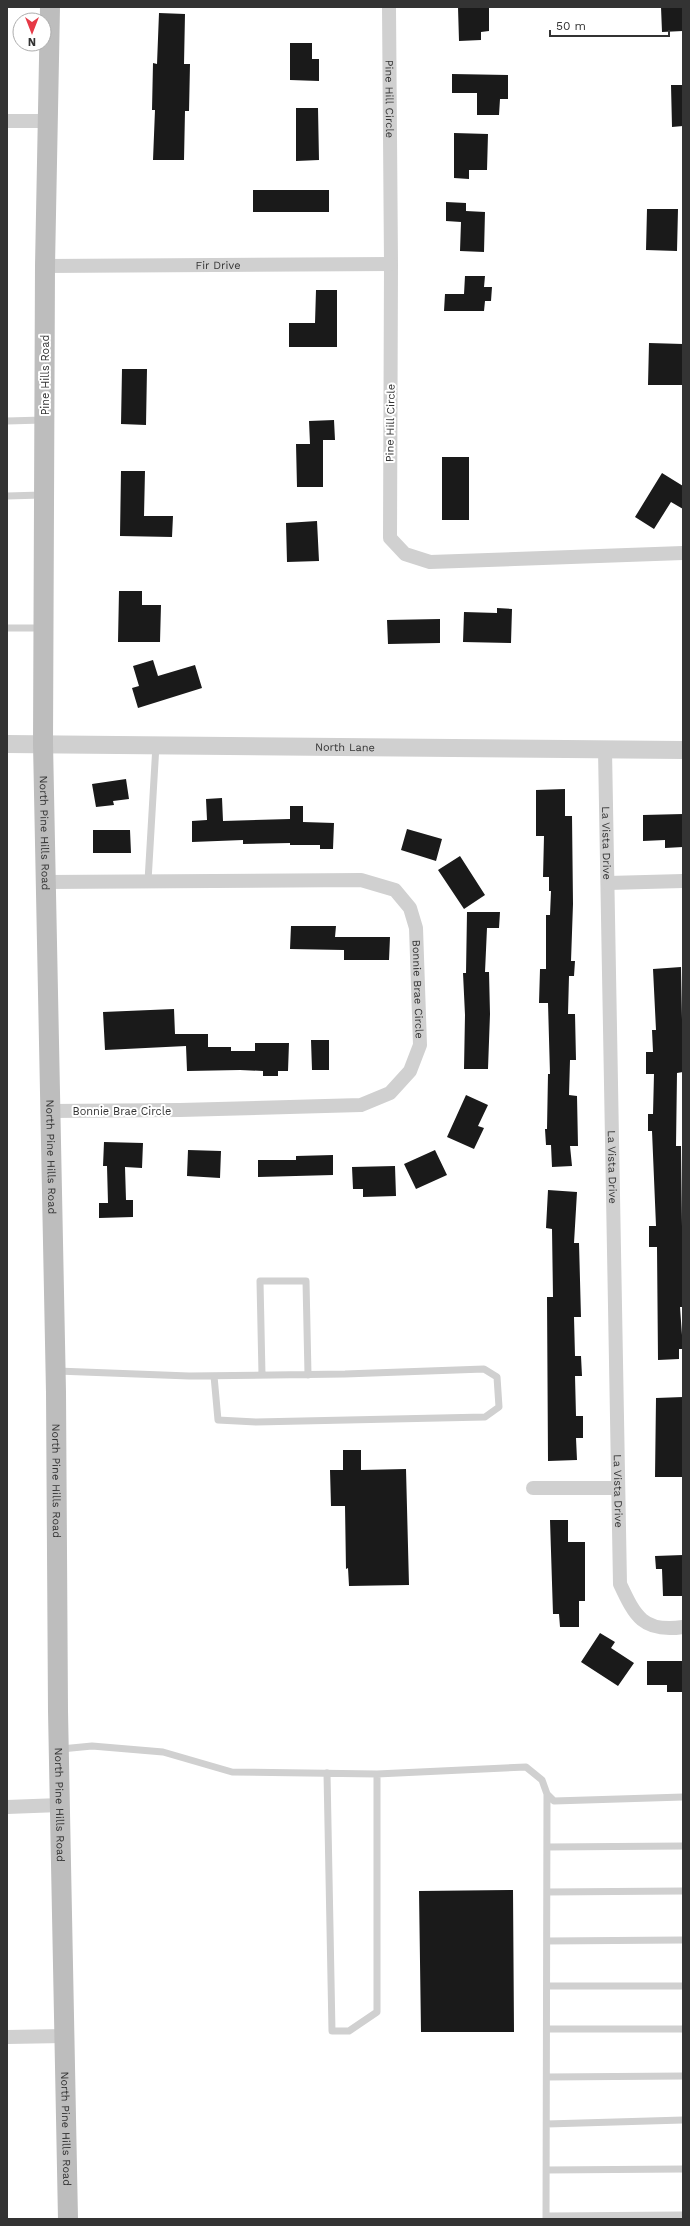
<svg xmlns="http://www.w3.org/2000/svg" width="690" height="2226" font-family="'Work Sans',sans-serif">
	<rect width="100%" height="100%" fill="#fff"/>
	<path fill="#1a1a1a" d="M458,7H489V31L481,32V40L459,41Z
		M661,7H683V31L662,32Z
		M159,13L185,14L184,64H190L189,111H185L184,160H153L155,110H152L153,63L157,64Z
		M290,43H312V59H319V81L290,80Z
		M452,74L508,75V99H500L499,115H477V93H452Z
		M671,85H683V126L672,127Z
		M296,108H318L319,160L296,161Z
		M454,133L488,134L487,170H469V179L454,178Z
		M253,190H329V212H253Z
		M446,202L466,203V211L485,212L484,252L460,251L461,222L446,221Z
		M647,209H678L677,251L646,250Z
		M465,276H485L484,287H492L491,301H485L484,311H444L445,294H464Z
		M316,290H337V347H289V323H315Z
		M649,343L683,344V385H648Z
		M122,369H147L146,425L121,424Z
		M334,420L335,440H323V487H297L296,444H310L309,421Z
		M442,457H469V520H442Z
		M121,471H145L144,516H173L172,537L120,536Z
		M662,473L683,486V509L671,502L654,529L635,517Z
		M317,521L319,561L287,562L286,523Z
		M119,591H142V605H161L160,642H118Z
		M497,608L512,609L511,643L463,642L464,612L497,613Z
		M440,619V643L388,644L387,620Z
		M153,660L158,676L195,665L202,688L138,708L132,688L139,686L133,666Z
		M126,779L129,799L113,801L114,805L96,807L92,784Z
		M565,789V816H572L573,904L571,961H575L574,976H569L568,1014H575L576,1060H570L569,1095L577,1096L578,1146H570L572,1166L552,1167L551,1145H546L545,1129H547L548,1074H550L548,1003H539L540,969H546V915H550L551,891H549V877H543L544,836H536V790Z
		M222,798L223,821L290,819V806H303V822L334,823L333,849H320V845H290V843L243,844V840L192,842V821L207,820L206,799Z
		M683,814V847L665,848V840L643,841V815Z
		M407,829L442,839L436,861L401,850Z
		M93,830H130L131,853H93Z
		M460,856L485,895L464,909L438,870Z
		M467,912H500L499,928H487L485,972H489L490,1014L488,1069H464L465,1015L463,973H466Z
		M291,926H336L335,937H390L389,960H344V950L290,949Z
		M681,967L683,1072L677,1073L676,1146H681L683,1307H680L683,1349H679V1359L658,1360L657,1247H649V1226H656L652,1131H648V1114H653L654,1074H646V1052H653L652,1030H656L653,969Z
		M174,1009L175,1034H208V1047H231V1051H255V1043H289L288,1071H278V1076H263V1071L240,1070L187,1071L186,1046L105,1050L103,1012Z
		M311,1040H329V1070H312Z
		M466,1095L488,1105L478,1126L484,1128L474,1149L447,1137Z
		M104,1142L143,1143L142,1168L125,1167L126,1200H133V1217L99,1218V1203H108L107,1166H103Z
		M188,1150L221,1151L220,1178L187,1176Z
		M435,1150L447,1175L416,1189L404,1164Z
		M333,1155V1175L258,1177V1160H296V1156Z
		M395,1166L396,1196L363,1197V1189H353L352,1167Z
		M548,1190L577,1192L574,1243H579L581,1317H574L575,1356H581L582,1376H575L576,1416H583V1438H576L577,1460L548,1461L547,1297H553L552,1229L546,1228Z
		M683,1397V1477H655L656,1398Z
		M343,1450H361V1470L406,1469L409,1585L349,1586L348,1568L346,1569L345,1506H331L330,1470H343Z
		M550,1520H568V1542H585V1601H579V1627H560L559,1614H553Z
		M683,1555V1596H663L662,1569H656L655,1556Z
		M600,1633L615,1642L611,1648L634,1663L618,1686L581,1662Z
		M647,1661H683V1692H667V1685H647Z
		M513,1890L514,2032H421L419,1891Z"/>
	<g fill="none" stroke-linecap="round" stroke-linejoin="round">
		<path stroke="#d0d0d0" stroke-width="7" d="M7,421L43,420
			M7,496L42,495
			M7,628H41
			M148,881L156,745
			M57,1371L189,1376L345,1374L484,1369L497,1377L499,1407L485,1417L256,1422L218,1420L214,1376
			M262,1375L260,1281H306L308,1375
			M61,1749L92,1746L163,1752L232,1772L377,1774V2012L349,2031H332L327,1773
			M377,1774L526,1767L542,1780L547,1794L554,1801L683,1797
			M547,1847L683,1846
			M547,1892L683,1891
			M547,1941L683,1940
			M547,1986H683
			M547,2029H683
			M547,2077L683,2076
			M547,2124L683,2120
			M547,2170L683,2169
			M547,2216L683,2215
			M546,2219L547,1794"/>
		<g stroke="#d0d0d0" stroke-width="14">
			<path id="s1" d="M389,7L391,264L390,538L405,554L430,562L683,553"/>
			<path d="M7,121H49"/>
			<path id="s2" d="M45,266L391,264"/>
			<path id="s3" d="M605,750L620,1584C635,1616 643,1633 683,1627"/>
			<path id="s4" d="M45,882L361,880L395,890L410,908L416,928L420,1045L410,1071L390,1093L361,1105L180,1110L50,1111"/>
			<path d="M608,883L683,881"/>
			<path d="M533,1488H618"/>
			<path d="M7,1807L60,1805"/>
			<path d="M7,2037L65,2036"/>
		</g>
		<path stroke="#d0d0d0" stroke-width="18" id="s5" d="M7,744L683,750"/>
		<path stroke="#bdbdbd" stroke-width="20" id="s6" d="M50,7L45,266L43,743L56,1392L58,1711L68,2219"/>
	</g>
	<g text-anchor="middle" stroke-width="4" stroke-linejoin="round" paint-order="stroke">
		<g font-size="11" fill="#333" stroke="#fff">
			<text dy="4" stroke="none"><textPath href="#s1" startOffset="92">Pine Hill Circle</textPath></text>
			<text dy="4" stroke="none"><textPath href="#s2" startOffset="173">Fir Drive</textPath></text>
			<text transform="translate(45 375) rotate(-90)" y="4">Pine Hills Road</text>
			<text transform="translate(390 423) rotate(-89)" y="4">Pine Hill Circle</text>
			<text dy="4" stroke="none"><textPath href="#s5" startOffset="338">North Lane</textPath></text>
			<text dy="4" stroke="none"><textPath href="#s6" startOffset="826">North Pine Hills Road</textPath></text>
			<text dy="4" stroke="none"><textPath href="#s3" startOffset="93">La Vista Drive</textPath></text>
			<text dy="4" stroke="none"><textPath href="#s4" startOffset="457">Bonnie Brae Circle</textPath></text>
			<text x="122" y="1115">Bonnie Brae Circle</text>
			<text dy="4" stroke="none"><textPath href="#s6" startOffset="1150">North Pine Hills Road</textPath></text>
			<text dy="4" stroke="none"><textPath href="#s3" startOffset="417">La Vista Drive</textPath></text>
			<text dy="4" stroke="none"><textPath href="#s6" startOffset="1474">North Pine Hills Road</textPath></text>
			<text dy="4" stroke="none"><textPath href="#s3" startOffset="741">La Vista Drive</textPath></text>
			<text dy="4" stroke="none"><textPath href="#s6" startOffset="1798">North Pine Hills Road</textPath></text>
			<text dy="4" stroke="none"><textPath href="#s6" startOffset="2122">North Pine Hills Road</textPath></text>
		</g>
	</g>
	<rect width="690" height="2226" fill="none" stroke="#333333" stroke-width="16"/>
	<g transform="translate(32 32) rotate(180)"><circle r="19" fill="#ffffff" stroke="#adadad"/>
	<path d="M0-3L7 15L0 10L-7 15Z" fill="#e63946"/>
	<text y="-6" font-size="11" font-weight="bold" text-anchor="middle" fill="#333333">N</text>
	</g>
	<path d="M550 30v6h119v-6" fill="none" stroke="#333333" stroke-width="2"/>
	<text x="556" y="30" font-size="12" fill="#333333" stroke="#ffffff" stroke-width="3" paint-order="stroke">50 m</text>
</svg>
